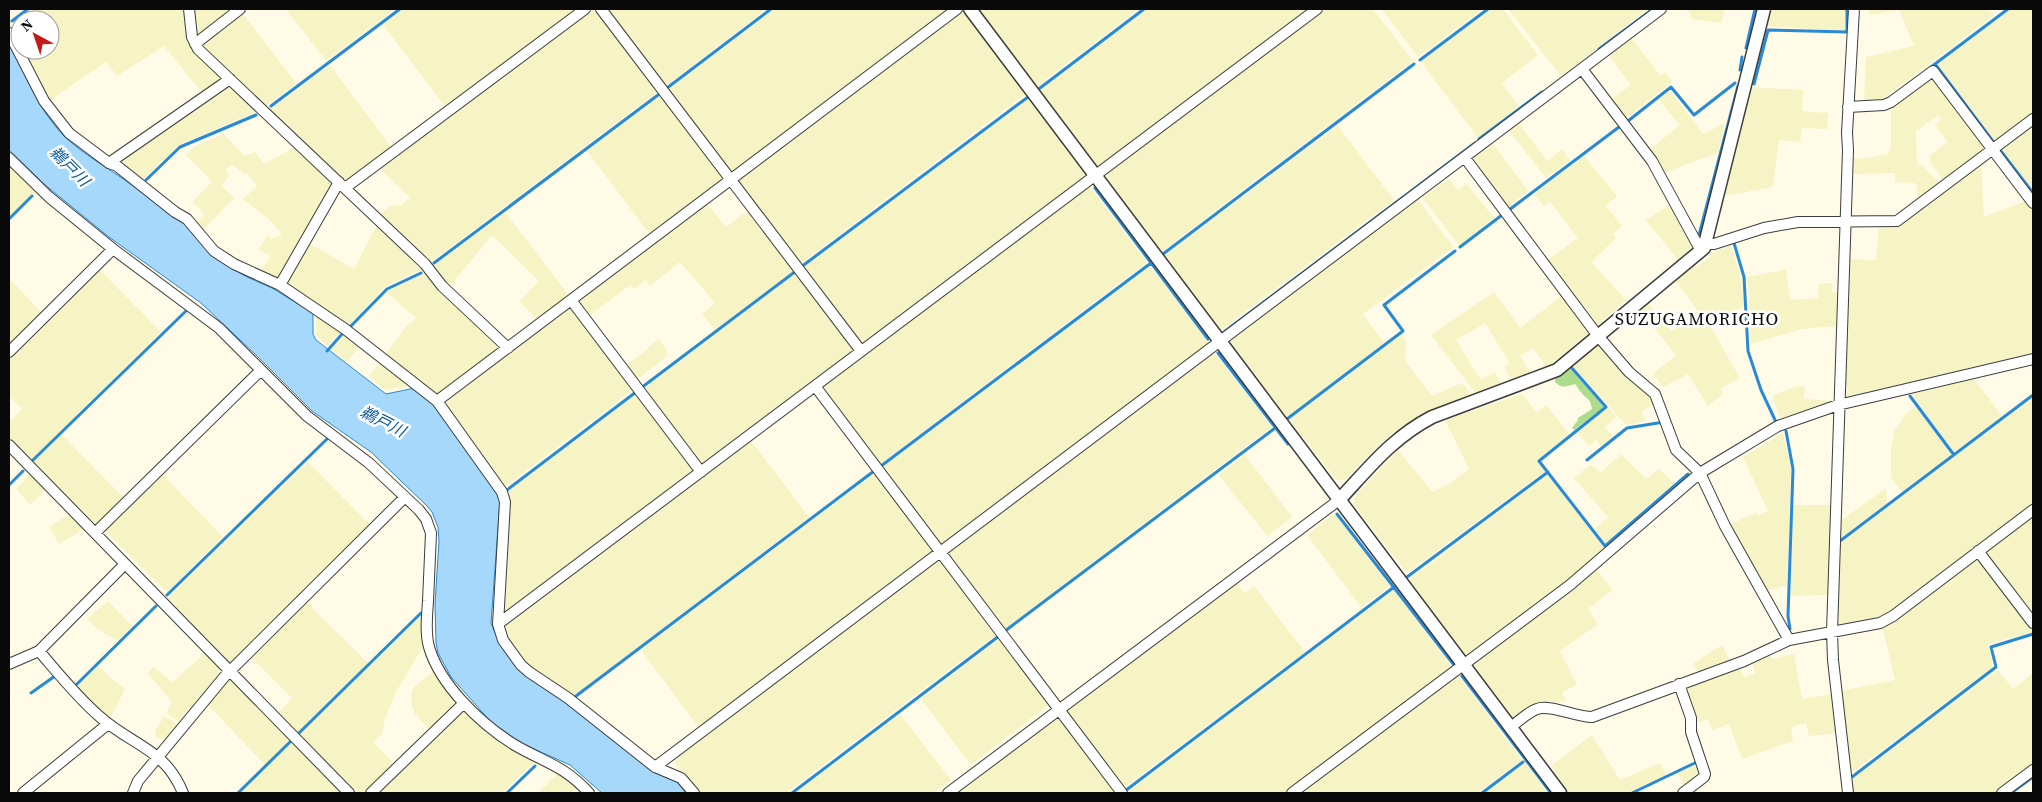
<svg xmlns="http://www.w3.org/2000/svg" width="2042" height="802" font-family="'Source Serif 4','Noto Sans JP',serif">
	<rect width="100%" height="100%" fill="#fffbe6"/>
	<path fill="#f6f4c4" d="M33,9H185L188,36L221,75L219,81L203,94L164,46L117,76L106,62L50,100L23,50H50V20H20V44L11,26Z
		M192,9H226L229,13L197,36L195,34Z
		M286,9H395L326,61Z
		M404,9H581L447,109L383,25Z
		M589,9H597L660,90L430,263L382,216V212L391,205L400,206L410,198L378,167Z
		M605,9H767L664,87Z
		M775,9H951L734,173H729L667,91Z
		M978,9H1139L1036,87Z
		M1146,9H1312L1103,166L1095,165L1039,90Z
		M1323,9H1373L1413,61L1161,252L1106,178L1108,170Z
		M1382,9H1483L1418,57Z
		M1492,9H1503L1538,55L1502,83L1519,106L1478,138L1421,62Z
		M1508,9H1648L1561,76Z
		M1688,9H1725L1721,23L1692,19Z
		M1770,9H1846V31L1766,26Z
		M1869,9H1989L1994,15L1880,101L1864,102L1866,57L1914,46L1899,10L1869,15Z
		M2011,9H2033V115L1997,143L1938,65Z
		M241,11L296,83L265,107L201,45Z
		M960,12L967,13L1027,93L799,265L737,183V180Z
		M1630,36L1660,75L1665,72L1672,82L1625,119L1610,100L1631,85L1607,53Z
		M330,65L393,150L349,183H343L269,111Z
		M1933,77L1987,150L1948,179L1943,180L1930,162L1929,156L1947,142L1935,125L1941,120L1937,116L1916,131L1917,164L1923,165L1940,185L1918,203L1917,186L1915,183L1895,182V173L1852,174L1853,158L1861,159L1888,154L1891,146V105Z
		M227,83L258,111L181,144L142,180L118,162Z
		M1751,87L1803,90L1802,111L1828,113L1827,129L1802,128L1800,142L1779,140L1773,185L1769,188L1723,196Z
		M1670,91L1703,134L1725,123L1718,153L1663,173L1649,150L1680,125L1659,100Z
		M662,94L725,178L651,236L587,151Z
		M1030,97L1086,172L1085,179L861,348L802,268Z
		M1518,122L1547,161L1562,149L1570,160L1546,178L1508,129Z
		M2033,123V190L2000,148Z
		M1338,126L1394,200L1220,331L1164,256Z
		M224,134L244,156L255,152L264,164L296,147L332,183L280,278L276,279L261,272L270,256L259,249L268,235L271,239L282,235L272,222L243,199L257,186L247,173L244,174L232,164L225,170L229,175L222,186L234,198L203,230L197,222L204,214L192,202L212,182L186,155L195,146Z
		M1491,141L1528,191L1506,209L1470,157Z
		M1584,156L1617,196L1606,206L1622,226L1613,234L1616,238L1591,262L1626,300L1595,327L1546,261L1578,238L1550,202L1544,206L1534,194Z
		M1981,163L1984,217L2026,201L2033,209V353L1846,397L1848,387L1842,386L1847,259L1876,260L1879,224L1899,223Z
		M9,167L37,192L9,219Z
		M1449,179L1458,190L1467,184L1494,218L1459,246L1422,197Z
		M1087,188H1091L1147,262L879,465L821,388Z
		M1418,199L1453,247L1363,314L1384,343L1286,418L1230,344V340Z
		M706,203L726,227L750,209L796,269L715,330L702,314L715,303L680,262L650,286L646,280L634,289L630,285L588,317L578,304L579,299Z
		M1669,205L1672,206L1694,246L1678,260L1646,220Z
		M505,212L569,296L538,320L519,301L539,281L492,235L450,286L433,266Z
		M377,225L422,269L386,286L346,328L285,283L307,242L354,269Z
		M1731,245L1740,274L1744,306L1710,326L1740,378L1721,388L1723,394L1708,406L1688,374L1663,387L1653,374L1676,355L1638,308L1646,301L1672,332L1698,311L1674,278L1693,263L1697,267L1711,256L1712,253Z
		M1150,266L1208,341L1207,345L943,546L939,545L881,468Z
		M98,268L161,332L59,432L125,499L96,527L9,438V422L22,409L9,396V357Z
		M1786,269L1790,300L1818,298L1819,284L1832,283V292H1839L1838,326L1802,329L1751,344L1748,277Z
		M425,272L446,297L498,345L500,349L442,393L436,395L385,355L407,325L416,318L386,292L389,289Z
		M798,272L856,349L855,353L704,466L698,465L642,390Z
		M9,278L43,314L9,347Z
		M1494,292L1520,328L1563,295L1590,332L1547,368L1533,348L1520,356L1531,374L1512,381L1504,367L1510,364L1485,323L1456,340L1481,380L1495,372L1502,385L1477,395L1431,335Z
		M568,306L573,307L634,389L503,488L443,405L444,400Z
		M316,316L341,331L327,346L316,335Z
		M345,334L360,345L347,362L331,349Z
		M1402,335L1406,341L1405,361L1432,396L1462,383L1472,396L1399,431H1394L1344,480H1336L1302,435L1299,436L1292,423L1293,418Z
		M659,339L667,350V356L639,378H633L625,367Z
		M1595,344H1601L1650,395L1655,404L1642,411L1646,421L1626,425L1572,365Z
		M1214,352L1272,427L1003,630L946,555Z
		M381,361L414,385L385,390L369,376Z
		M1974,379L2002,416L1954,452L1912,394Z
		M1797,386L1805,387L1804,399L1834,401L1781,421L1772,396Z
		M638,393L696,468L695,473L506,614L502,612L509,490Z
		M1522,394L1537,412L1546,405L1569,434L1537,460L1545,471L1407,573L1353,504L1355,496L1397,451L1400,452L1432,492L1450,483L1469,469L1446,422L1447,419Z
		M2033,398V502L1892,610L1875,619L1837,625L1839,545Z
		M1916,406L1952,454L1902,492L1891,478V449L1894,432L1905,415Z
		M1608,407L1616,417L1605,427L1613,436L1601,446L1596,440L1589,446L1577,432Z
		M1783,433L1791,468L1787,585L1767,591L1728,525L1756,513L1758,516L1768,511L1743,457Z
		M751,441L809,517L572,697L528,668L506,636L503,625Z
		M1621,454L1646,479L1659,469L1674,483L1605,543L1595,529L1608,517L1574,478L1590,465L1601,472Z
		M1245,455L1292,517L1267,536L1219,475Z
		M308,462L371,526L233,663H227L166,600Z
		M877,472L935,548L934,553L700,729L641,650Z
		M161,473L223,537L167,592L104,530Z
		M30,475L46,490L30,505L16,489Z
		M1548,475L1604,548L1566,582L1468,655L1463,654L1409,580Z
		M1886,488L1887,503L1840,538L1839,522Z
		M1793,505H1832L1831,595L1790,596Z
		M70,514L82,527V530L59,544L49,527Z
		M2033,514V617L1984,552Z
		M1336,515L1390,586L1361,607L1307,535L1330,516Z
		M1978,556L2033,627V632L1988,644L1993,667L1854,771L1849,768L1840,691L1895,680L1882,626Z
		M939,559L998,633L786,793H700L675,763L676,759Z
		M1596,568L1612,590L1588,609L1598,624L1560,651L1577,685L1562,692L1566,701L1538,704L1515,721L1475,670V663L1571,590Z
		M1237,583L1245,593L1254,586L1305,652L1122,789L1064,712Z
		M1394,590L1453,668L1286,793H1127Z
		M108,601L132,626L118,641L96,628L87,619Z
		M305,601L371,666L423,614L424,645L396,692L385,718L382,734L373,742L396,766L368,793H354L278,713L292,698L250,656Z
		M1001,638L1051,703L971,765L921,699Z
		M1722,645L1731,663L1698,674L1694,663Z
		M205,653L220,666L219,675L192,709L189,708L179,721L166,713L172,702L148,673L153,667L173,682Z
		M1794,654L1802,699L1834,694L1839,733L1809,736L1806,723L1791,727L1793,741L1742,759L1729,724L1712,730L1708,719L1696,723L1684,689L1739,666L1744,677L1755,673L1752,661L1769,655L1772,659Z
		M98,667L125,689L109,721L77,688Z
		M435,670L457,701L456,707L431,731L415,714L412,706L411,693L414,687Z
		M1998,670L2013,689L2033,673V765L1996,793H1852L1850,781Z
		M1458,675L1522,760L1477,793H1300Z
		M230,677L344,793H240L267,767L206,703Z
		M462,711L467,712L482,728L504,745L534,762L502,793H376Z
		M900,714L951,780L934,793H796Z
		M1060,715L1119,793H957Z
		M164,716L177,724L164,741L155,736V731Z
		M1592,735L1620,780L1660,763L1666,775L1627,793H1570L1551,766Z
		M1525,763L1548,793H1485Z
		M1698,763L1701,773L1685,788L1678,773Z
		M558,773L577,787L571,793H538Z"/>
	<path fill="#addd8c" d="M1569,367L1604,407L1574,430L1572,428L1578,420V418L1592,409C1590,396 1586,400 1580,391C1578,389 1577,386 1575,384C1568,386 1561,389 1555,382V379Z"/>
	<path fill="#a6d8fb" stroke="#288ad7" d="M9,43C25,74 39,111 64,136C86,157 112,170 136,188L137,187L138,190L184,222L211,255L218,260L247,277L272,288L313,313V334L316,340L386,394L415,388L430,400L495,489L500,500L491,623L498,640L564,699L653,772L677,782L686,793H602L570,765L523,744L492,723L451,677L438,653L436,643L435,604L439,541L438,527L432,512L427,506L371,452L312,411L255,354L201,303L109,237L44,184L9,150Z"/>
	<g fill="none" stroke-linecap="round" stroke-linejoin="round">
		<path stroke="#288ad7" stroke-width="3" d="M12,21L28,9
			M1746,48L1755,9
			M1599,49L1653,9
			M1420,60L1488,9
			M1935,64L2008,9
			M1930,68L1935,64L1995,144
			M1740,70L1742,57
			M1754,84L1768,30L1847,32V9
			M667,88L771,9
			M1040,88L1144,9
			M271,106L400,9
			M1628,121L1671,87L1694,115L1735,83
			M1479,139L1542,92
			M2000,150L2033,193
			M146,180L180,147L256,115
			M1095,188L1208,339
			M1509,210L1619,127
			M9,219L32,196
			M1698,239L1738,86
			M1734,243L1744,277L1748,351L1761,390L1776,422
			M1460,247L1502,215
			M1163,254L1414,64
			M434,263L658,95
			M801,267L1028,97
			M351,326L387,289L421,273
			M1224,332L1475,143
			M327,351L343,333
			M1218,353L1288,444
			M1571,367L1606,407L1539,461L1605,546L1688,474
			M641,388L796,271
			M1910,396L1954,455
			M1287,419L1403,331L1384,305L1455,251
			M1786,431L1793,469L1788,616L1790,629L1788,630
			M33,460L187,310
			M1587,460L1627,428L1664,422
			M881,466L1151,263
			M9,485L23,471
			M507,490L636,392
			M1337,514L1454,665
			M1840,541L2033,395
			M1407,577L1548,472
			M167,595L327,439
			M1005,631L1275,428
			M1462,676L1551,793
			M77,684L156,606
			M31,693L55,676
			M576,696L874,471
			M299,733L421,613
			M1852,777L1996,667L1991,647L2033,634
			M1125,791L1394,587
			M238,793L290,742
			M507,793L535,766
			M792,793L999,636
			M1482,793L1523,762
			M1632,793L1697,762L1696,760
			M2011,793L2033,777"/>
		<g stroke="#3c3c3c" stroke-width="12">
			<path id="minor" d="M189,9L192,37L198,49L425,264L442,286L508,348
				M601,9L861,351
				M9,33L44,101L69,133L109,163L117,166L175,212L187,219L214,251L234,264L280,285L345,329L437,401L502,492L505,502L498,624L503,640L521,665L529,672L568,698L655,767L1661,9
				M195,44L240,9
				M1582,69L1652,161L1701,251
				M1848,107L1884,105L1891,102L1933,71L2033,203
				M9,158L49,197L113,249L219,328L307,416L369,463L419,510L426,519L431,533C430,556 429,579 428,601C427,616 425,633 429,647C440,685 480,723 513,744C543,762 564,765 589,793
				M1465,158L1598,336L1629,372L1655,394L1676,450L1700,473L1725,526L1789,640
				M109,163L230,79
				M345,188L585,9
				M1706,244H1714L1764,228L1798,222L1897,221L2033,119
				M280,285L339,182
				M571,300L701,472
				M9,352L113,249
				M815,386L1122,793
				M437,401L957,9
				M9,445L349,793
				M95,533L261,370
				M1978,551L2033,623
				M498,624L1317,9
				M39,651C58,673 77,697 99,716C132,746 165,748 183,793
				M9,664L39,651L125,564
				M230,671L405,497
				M1679,684L1691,718V732L1705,774L1704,777L1683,793
				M1511,727C1519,721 1528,712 1537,709C1550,704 1576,717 1592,717L1744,661L1789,640L1880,623L1893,616L2033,510
				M655,767L681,778L694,793
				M23,793L108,724
				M133,793L138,781L230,670
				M371,793L464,703
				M948,793L1339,500
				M1292,793L1570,585L1700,473L1778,426L1838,405L2033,359
				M1848,793L1833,660L1832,632L1848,150L1847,133L1854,9
				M2002,793L2033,770"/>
		</g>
		<g stroke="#3c3c3c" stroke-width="15">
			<path id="tertiary" d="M970,9L1560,793
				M1339,500C1369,468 1392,438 1432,417L1557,370L1704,248L1764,9"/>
		</g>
		<use href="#minor" stroke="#fff" stroke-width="10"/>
		<use href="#tertiary" stroke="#fff" stroke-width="12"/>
	</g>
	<g text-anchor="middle" stroke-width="5" stroke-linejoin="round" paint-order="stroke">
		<g font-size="16" font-style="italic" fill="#0c5aa2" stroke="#fff">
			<text transform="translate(70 166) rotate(45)" y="6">鵜戸川</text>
			<text transform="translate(383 421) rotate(27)" y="6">鵜戸川</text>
		</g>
		<g font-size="18" letter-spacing="1" fill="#090909" stroke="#fff">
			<text x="1697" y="325">SUZUGAMORICHO</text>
		</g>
	</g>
	<rect width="2042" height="802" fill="none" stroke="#090909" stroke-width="20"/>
	<g transform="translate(35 35) rotate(320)"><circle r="24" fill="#ffffff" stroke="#9d9d9d"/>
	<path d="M0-4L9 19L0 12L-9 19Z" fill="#c2191a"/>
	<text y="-8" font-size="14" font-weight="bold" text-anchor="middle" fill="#090909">N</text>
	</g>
</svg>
